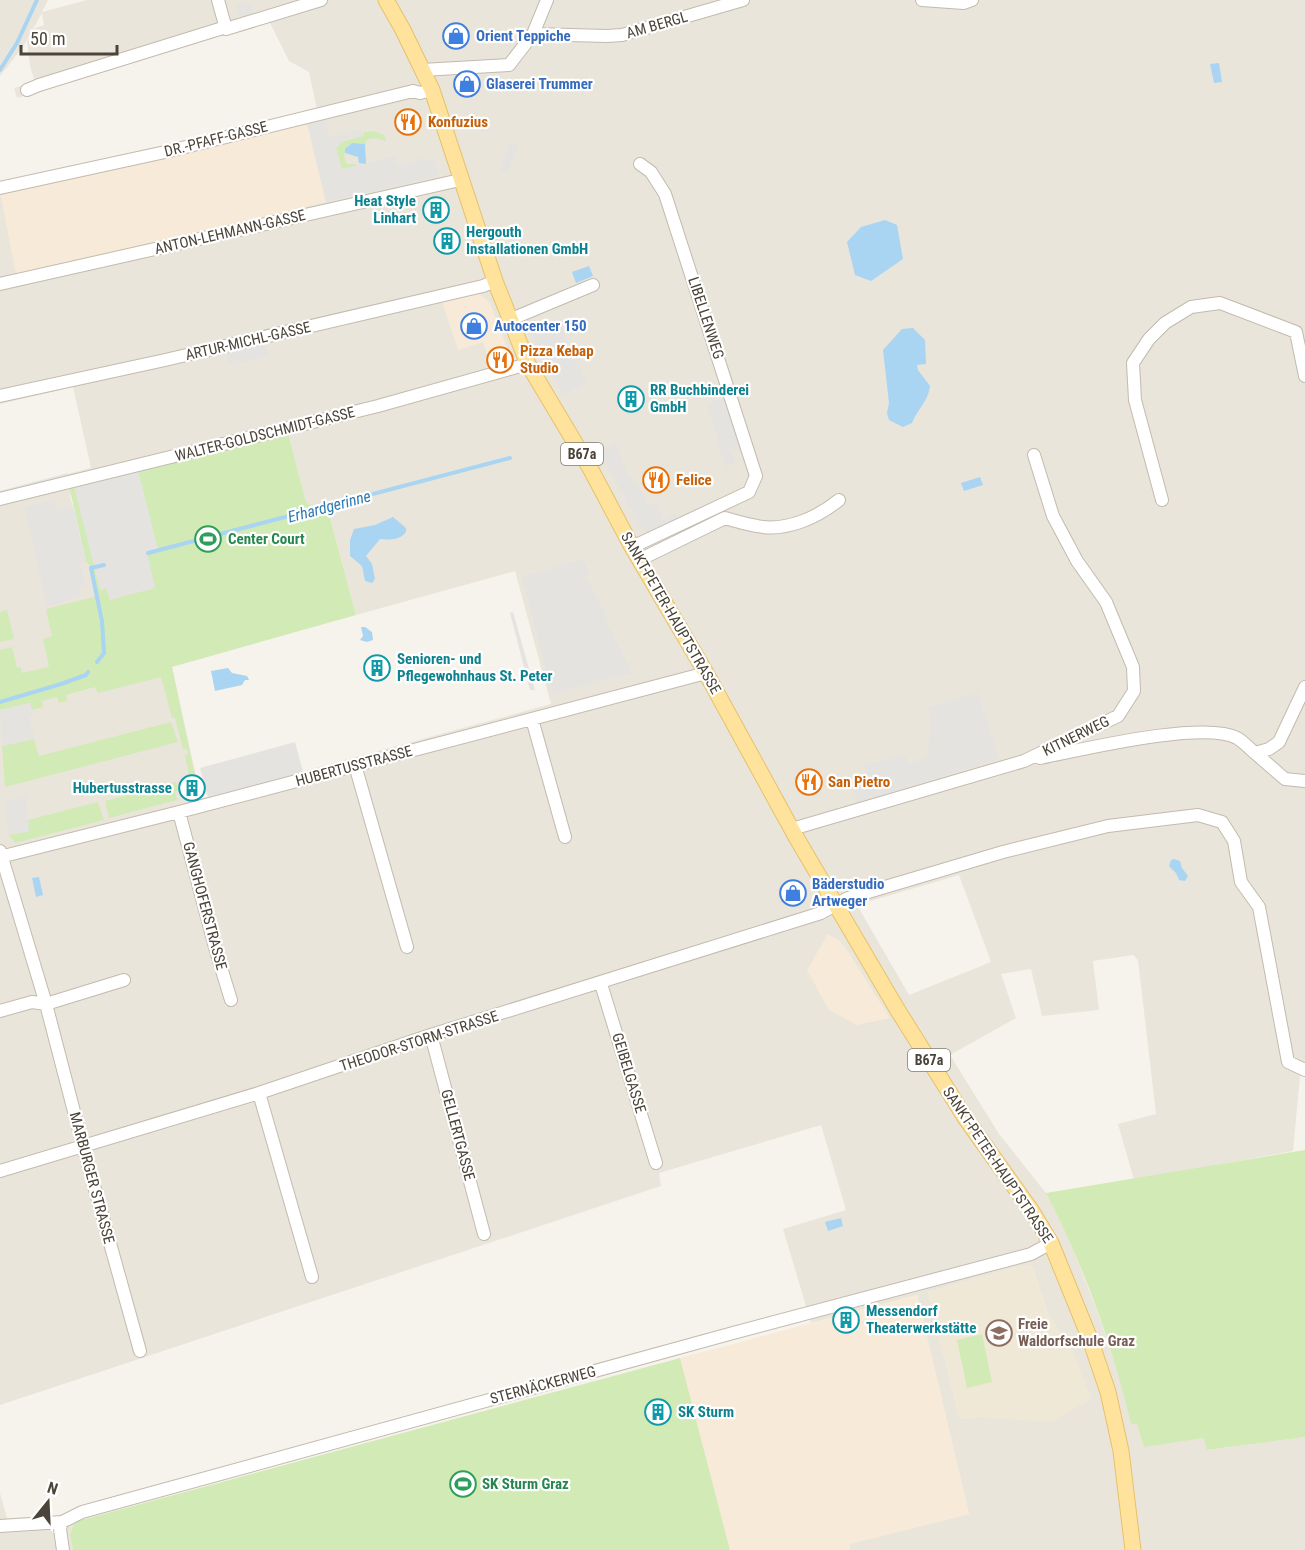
<svg xmlns="http://www.w3.org/2000/svg" width="1305" height="1550" font-family="'Roboto Condensed',sans-serif">
	<rect width="100%" height="100%" fill="#f6f3ec"/>
	<path fill="#eae5da" fill-rule="evenodd" d="M0,0H48L42,12L87,0H1305V1075L1300,1076L1293,1151L1134,1180L1118,1124L1156,1114L1138,960L1133,955L1093,961L1099,1010L1042,1016L1031,969L1001,974L1016,1018L950,1055L999,1134L1046,1193L1057,1214L1073,1249L1097,1311L1122,1383L1131,1424L1137,1423L1144,1446L1204,1438L1208,1450L1305,1437V1550H850L849,1544L969,1514L917,1295L811,1323L783,1229L846,1210L821,1125L659,1173L661,1186L0,1405V491L91,468L73,387L0,404V183L317,110L309,72L289,61L269,21L17,98L14,88L35,82L30,66L27,41L35,28L44,25L42,13L23,47L0,76ZM288,433L306,502L330,518L356,615L515,571L551,704L201,799L172,667L117,672L91,568L86,561L70,495ZM959,875L991,962L909,995L857,905ZM1032,1266L1048,1314L1073,1352L976,1417L960,1419L928,1292L1017,1267Z
		M0,1493L7,1518L50,1517L70,1512L74,1522L70,1535L73,1550H0Z"/>
	<path fill="#f7ead8" d="M307,123L326,202L16,274L0,192Z
		M478,293L490,303L508,350L494,355L495,359L489,361L483,342L458,350L441,299Z
		M828,934L840,941L847,950L890,1018L857,1025L829,1010L807,970Z
		M917,1295L969,1514L850,1544V1550H730L680,1358Z"/>
	<path fill="#efe8d6" d="M1032,1266L1048,1314L1073,1352L1091,1399L1052,1422L976,1417L960,1419L928,1292L1017,1267Z"/>
	<path fill="#d2eab5" d="M373,131L384,135L386,141L375,138L368,139L365,144L352,143C344,149 342,156 347,164H356L357,166L342,170L336,149L341,142L363,136L364,132Z
		M288,433L306,502L330,518L356,615L172,667L199,795L191,797L190,794L197,792L194,782L187,783L190,780L185,755L188,754L187,749H183L175,718H172L161,677L98,693L95,687L66,695L67,701L59,703L57,697L42,701L43,707L32,710L30,703L0,710V650L12,647L17,668L21,667L22,673L49,667L43,639L52,636L46,609L98,596L91,568L86,561L69,486Z
		M7,610L14,639L0,642V612Z
		M171,722L178,742L5,787L2,746L34,739L39,756Z
		M176,782L178,790L175,792L177,800L109,818L105,801Z
		M98,802L104,820L15,843L9,835L29,831L28,820Z
		M1305,1150V1437L1207,1450L1204,1438L1144,1447L1137,1424H1131C1112,1344 1084,1266 1046,1193Z
		M982,1334L992,1382L967,1388L957,1340Z
		M680,1358L730,1550H73L70,1535L74,1522Z"/>
	<path fill="#e5e3e0" d="M251,2L254,13L240,17L236,6Z
		M325,119L329,137L362,129L363,136L341,142L336,149L342,169L394,156L398,167L422,158L424,161L433,158L440,176L326,202L307,123Z
		M510,142L519,145L507,174L499,170Z
		M557,318L568,343L566,344L570,352L573,351L587,383L564,395L547,369L529,327Z
		M265,337L269,357L229,365L225,345Z
		M725,398L743,449L733,452L736,463L726,467L718,447L720,445L706,404Z
		M616,443L627,473L640,488L648,506L656,503L664,519L675,514L678,522L652,534L642,529L599,452Z
		M138,470L158,550L147,553L155,588L110,600L106,588L100,590L74,486Z
		M68,473L69,478L0,496V491Z
		M54,500L57,510L73,505L86,561L80,563L86,585L79,587L81,596L47,607L24,507Z
		M583,559L590,573L585,576L609,620L606,622L633,673L552,694L522,577Z
		M513,612L535,690H530L510,613Z
		M978,693L999,759L857,803L851,778L866,773L864,765L903,754L909,763L927,758L931,719L928,707Z
		M30,703L33,716L29,717L35,739L2,746L0,710Z
		M295,742L303,772L208,797L200,768Z
		M26,796L29,831L9,835L5,801Z"/>
	<path fill="#a9d4f2" d="M1219,63L1222,82L1214,83L1210,64Z
		M352,143L365,144L366,164L359,163L358,157L345,153V149Z
		M885,220L897,225L903,259L871,281L855,275L847,242L861,227Z
		M589,266L593,276L576,283L572,272Z
		M913,328L925,340L926,364L917,365L918,370L930,386C928,402 918,408 912,423L903,427L889,420L887,413L889,403L883,350L902,329Z
		M980,477L983,485L964,491L961,483Z
		M393,517L406,528V532C400,540 390,540 380,539L366,556L372,564L375,579L372,583L365,581L362,566L350,556V540L354,529L375,525Z
		M361,627H365L372,632L373,640L367,642L360,640L363,636Z
		M228,668L232,673L247,676L249,680H245L242,685L215,691L211,671Z
		M1174,859L1180,861L1182,868L1188,876L1185,881L1179,880L1176,873L1169,866L1171,860Z
		M39,877L43,895L36,897L32,878Z
		M841,1218L843,1226L828,1231L825,1222Z"/>
	<g fill="none" stroke-linecap="round" stroke-linejoin="round">
		<path stroke="#a9d4f2" stroke-width="4" d="M0,70L17,43L37,0
			M148,553L510,458
			M97,662L104,653L102,621L91,568L104,565
			M0,702L61,684L86,675L88,672"/>
		<g stroke="#c2bbae" stroke-width="14">
			<path id="minor" d="M218,0L226,29L321,0
				M922,0L964,3L972,0
				M533,34L607,36L622,35L743,0
				M422,70L509,65L533,34L547,0
				M27,90L39,85L226,27
				M0,188L165,152L413,91L420,93L432,90
				M0,284L460,180
				M509,320L593,285
				M0,396L165,360L483,286L495,281
				M0,499L378,406L528,364
				M1162,500L1135,400L1133,363L1149,339L1165,323L1191,307L1220,303L1296,332L1305,376
				M632,547L749,492L756,476L665,194L651,172L640,164
				M639,560L725,518C735,521 746,524 757,526C785,532 817,518 839,500
				M532,719L565,837
				M1255,753L1285,779L1305,781
				M1040,758C1081,750 1203,720 1237,738C1244,742 1250,749 1255,753L1269,749L1279,742L1305,687
				M355,765L407,947
				M179,812L216,951L231,1000
				M792,829L1024,761L1118,716L1134,691L1133,667L1106,602L1077,561L1053,516L1034,455
				M0,851L46,1004L83,1146L140,1351
				M0,857L179,812L706,673
				M601,984L656,1163
				M0,1011L32,1002L46,1004L124,980
				M431,1035L484,1234
				M259,1093L312,1277
				M0,1171L259,1093L431,1035L821,913L848,898L1003,852L1108,826L1198,815L1222,822L1234,841L1241,882L1259,907L1288,1062L1305,1070
				M0,1526L62,1522
				M63,1550L60,1529L62,1522L82,1512L733,1333L1031,1254L1051,1243"/>
		</g>
		<g stroke="#e6c16a" stroke-width="17">
			<path id="major" d="M386,0L403,30L432,90L495,281L528,364L590,468L632,547L706,673L796,837L897,1009L966,1119L1031,1210L1051,1243L1090,1339L1108,1392L1121,1451L1133,1550"/>
		</g>
		<use href="#minor" stroke="#fff" stroke-width="12"/>
		<use href="#major" stroke="#ffe39c" stroke-width="15"/>
	</g>
	<defs>
		<g id="shop-ring" transform="scale(1.35)"><circle r="9.5" fill="#fff" stroke="#3f7fe0" stroke-width="1.5"/><path d="M-5-2.5h2.3a2.7 3.5 0 0 1 5.4 0H5L5.5 6h-11ZM-1.5-2.5h3a1.5 2.3 0 0 0-3 0Z" fill="#3f7fe0"/></g>
		<g id="restaurant-ring" transform="scale(1.35)"><circle r="9.5" fill="#fff" stroke="#e8710a" stroke-width="1.5"/><path d="M-5-6h1v4h1v-4h1v4h1v-4h1v5L-1.5 .5V6h-2V.5L-5-1ZM5-6V6H3V1.5H1.5Q1.5-4 5-6Z" fill="#e8710a"/></g>
		<g id="building-ring" transform="scale(1.35)"><circle r="9.5" fill="#fff" stroke="#0f9aa8" stroke-width="1.5"/><path d="M-4-6H4V6H1V3H-1V6H-4ZM-2.5-4.3h1.7v1.8h-1.7ZM.8-4.3h1.7v1.8H.8ZM-2.5-1h1.7V.8h-1.7ZM.8-1h1.7V.8H.8Z" fill="#0f9aa8"/></g>
		<g id="stadium-ring" transform="scale(1.35)"><circle r="9.5" fill="#fff" stroke="#2e9e5b" stroke-width="1.5"/><path d="M0-5a6.5 5 0 1 0 0 10a6.5 5 0 1 0 0-10ZM-3.5-1.8h7v3.6h-7Z" fill="#2e9e5b"/></g>
		<g id="school-ring" transform="scale(1.35)"><circle r="9.5" fill="#fff" stroke="#8d6e63" stroke-width="1.5"/><path d="M0-5L7-2L0 1L-7-2ZM-4 1L0 2.5L4 1V4Q0 6-4 4Z" fill="#8d6e63"/></g>
	</defs>
	<g fill-rule="evenodd">
		<use href="#shop-ring" x="456" y="36"/>
		<use href="#shop-ring" x="467" y="84"/>
		<use href="#restaurant-ring" x="408" y="122"/>
		<use href="#building-ring" x="436" y="210"/>
		<use href="#building-ring" x="447" y="241"/>
		<use href="#shop-ring" x="474" y="326"/>
		<use href="#restaurant-ring" x="500" y="360"/>
		<use href="#building-ring" x="631" y="399"/>
		<use href="#restaurant-ring" x="656" y="480"/>
		<use href="#stadium-ring" x="208" y="539"/>
		<use href="#building-ring" x="377" y="668"/>
		<use href="#restaurant-ring" x="809" y="782"/>
		<use href="#building-ring" x="192" y="788"/>
		<use href="#shop-ring" x="793" y="893"/>
		<use href="#building-ring" x="846" y="1320"/>
		<use href="#school-ring" x="999" y="1333"/>
		<use href="#building-ring" x="658" y="1412"/>
		<use href="#stadium-ring" x="463" y="1484"/>
	</g>
	<g text-anchor="middle" stroke-width="4.5" stroke-linejoin="round" paint-order="stroke">
		<g fill="#fff" stroke="#817c74" stroke-width="1.5">
			<rect x="561" y="443" width="42" height="22" rx="4.5"/>
			<rect x="908" y="1049" width="42" height="22" rx="4.5"/>
		</g>
		<g font-size="14" font-weight="bold" fill="#4b4439">
			<text x="582" y="459">B67a</text>
			<text x="929" y="1065">B67a</text>
		</g>
		<g font-size="15" fill="#4b4439" stroke="#fff">
			<text transform="translate(657 25) rotate(-16)" y="5">AM BERGL</text>
			<text transform="translate(216 139) rotate(-14)" y="5">DR.-PFAFF-GASSE</text>
			<text transform="translate(230 232) rotate(-13)" y="5">ANTON-LEHMANN-GASSE</text>
			<text transform="translate(706 318) rotate(72)" y="5">LIBELLENWEG</text>
			<text transform="translate(248 341) rotate(-13)" y="5">ARTUR-MICHL-GASSE</text>
			<text transform="translate(265 434) rotate(-14)" y="5">WALTER-GOLDSCHMIDT-GASSE</text>
			<text transform="translate(671 613) rotate(60)" y="5">SANKT-PETER-HAUPTSTRASSE</text>
			<text transform="translate(1076 736) rotate(-26)" y="5">KITNERWEG</text>
			<text transform="translate(354 766) rotate(-15)" y="5">HUBERTUSSTRASSE</text>
			<text transform="translate(205 906) rotate(75)" y="5">GANGHOFERSTRASSE</text>
			<text transform="translate(419 1041) rotate(-18)" y="5">THEODOR-STORM-STRASSE</text>
			<text transform="translate(629 1073) rotate(73)" y="5">GEIBELGASSE</text>
			<text transform="translate(458 1135) rotate(75)" y="5">GELLERTGASSE</text>
			<text transform="translate(998 1165) rotate(56)" y="5">SANKT-PETER-HAUPTSTRASSE</text>
			<text transform="translate(92 1178) rotate(75)" y="5">MARBURGER STRASSE</text>
			<text transform="translate(543 1385) rotate(-15)" y="5">STERNÄCKERWEG</text>
		</g>
		<g font-size="15" font-weight="bold" fill="#366cbe" stroke="#fff" text-anchor="start">
			<text x="476" y="41">Orient Teppiche</text>
			<text x="486" y="89">Glaserei Trummer</text>
			<text x="494" y="331">Autocenter 150</text>
			<text x="812" y="889">Bäderstudio<tspan x="812" dy="17">Artweger</tspan></text>
		</g>
		<g font-size="15" font-weight="bold" fill="#c56008" stroke="#fff" text-anchor="start">
			<text x="428" y="127">Konfuzius</text>
			<text x="520" y="356">Pizza Kebap<tspan x="520" dy="17">Studio</tspan></text>
			<text x="676" y="485">Felice</text>
			<text x="828" y="787">San Pietro</text>
		</g>
		<g font-size="15" font-weight="bold" fill="#0d838f" stroke="#fff" text-anchor="start">
			<text x="416" y="206" text-anchor="end">Heat Style<tspan x="416" dy="17">Linhart</tspan></text>
			<text x="466" y="237">Hergouth<tspan x="466" dy="17">Installationen GmbH</tspan></text>
			<text x="650" y="395">RR Buchbinderei<tspan x="650" dy="17">GmbH</tspan></text>
			<text x="397" y="664">Senioren- und<tspan x="397" dy="17">Pflegewohnhaus St. Peter</tspan></text>
			<text x="172" y="793" text-anchor="end">Hubertusstrasse</text>
			<text x="866" y="1316">Messendorf<tspan x="866" dy="17">Theaterwerkstätte</tspan></text>
			<text x="678" y="1417">SK Sturm</text>
		</g>
		<g font-size="15" font-weight="bold" fill="#27864d" stroke="#fff" text-anchor="start">
			<text x="228" y="544">Center Court</text>
			<text x="482" y="1489">SK Sturm Graz</text>
		</g>
		<g font-size="15" font-weight="bold" fill="#785e54" stroke="#fff" text-anchor="start">
			<text x="1018" y="1329">Freie<tspan x="1018" dy="17">Waldorfschule Graz</tspan></text>
		</g>
		<g font-size="16" font-style="italic" fill="#2e7ab2" stroke="#fff">
			<text transform="translate(329 506) rotate(-15)" y="6">Erhardgerinne</text>
		</g>
	</g>
	<g transform="translate(48 1502) rotate(18)" stroke="#ffffff" stroke-width="4.5" paint-order="stroke">
	<path d="M0-4.5L10 22L0 15L-10 22Z" fill="#4b4439"/>
	<text y="-9" font-size="16" font-weight="bold" text-anchor="middle" fill="#4b4439">N</text>
	</g>
	<path d="M21 45v9h96v-9" fill="none" stroke="#4b4439" stroke-width="3"/>
	<text x="30" y="45" font-size="18" fill="#4b4439" stroke="#ffffff" stroke-width="4.5" paint-order="stroke">50 m</text>
</svg>
